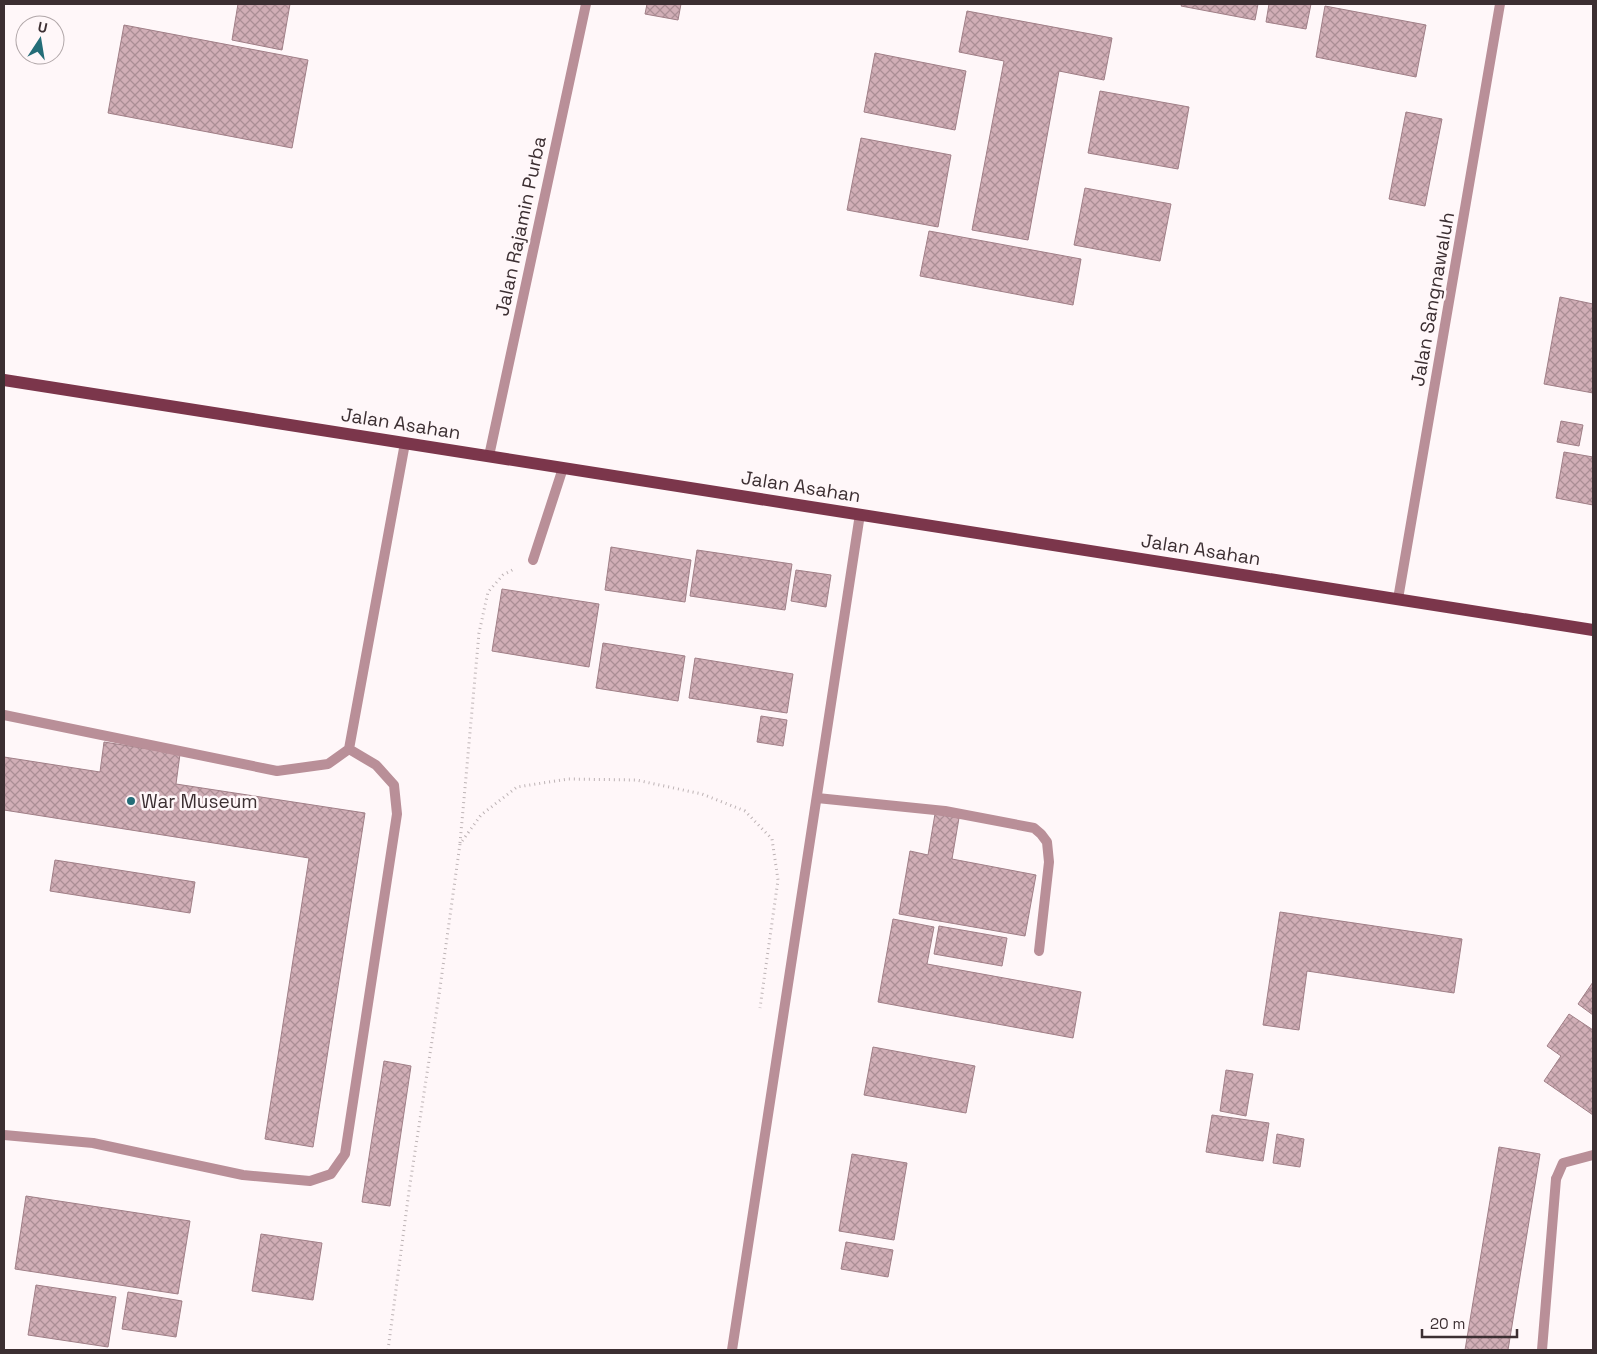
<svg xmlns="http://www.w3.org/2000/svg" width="1597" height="1354" font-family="'Space Grotesk',sans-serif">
	<defs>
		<pattern id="building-cross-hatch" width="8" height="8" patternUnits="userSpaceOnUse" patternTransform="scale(1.25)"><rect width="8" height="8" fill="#d1aeb6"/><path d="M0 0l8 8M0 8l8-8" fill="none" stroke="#ab8e95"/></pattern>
	</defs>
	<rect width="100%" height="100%" fill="#fff7f9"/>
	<path fill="url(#building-cross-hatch)" stroke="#a07f87" d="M238,4H290L282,50L232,40Z
		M647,4H681L678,20L645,14Z
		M1182,4H1258L1255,20L1181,6Z
		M1269,4H1311L1306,29L1266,22Z
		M1325,6L1426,25L1416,77L1316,57Z
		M967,11L1112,38L1104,80L1059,71L1028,240L972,230L1004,61L959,52Z
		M124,25L308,60L292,148L108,113Z
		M875,53L966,71L955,130L864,112Z
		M1100,91L1189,107L1178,169L1088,153Z
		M1406,112L1442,119L1425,206L1389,199Z
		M861,138L951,155L938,227L847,210Z
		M1085,188L1171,204L1160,261L1074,245Z
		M929,231L1081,259L1073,305L920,276Z
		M1560,297L1593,304V393L1544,384Z
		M1561,421L1583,425L1579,446L1557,442Z
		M1564,452L1593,457V505L1556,498Z
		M611,547L691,560L685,602L605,590Z
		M697,550L792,564L785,610L690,596Z
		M796,570L831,575L826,607L791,601Z
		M502,589L599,604L589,667L492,651Z
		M603,643L685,656L678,701L596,688Z
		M695,658L793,674L787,713L689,698Z
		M761,716L787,720L783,746L757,742Z
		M104,742L180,754L176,784L365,813L313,1147L265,1139L309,858L4,810V757L100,772Z
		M935,814L959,818L952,859L1036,875L1025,936L899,914L910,851L928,855Z
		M55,860L195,882L190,913L50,891Z
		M1280,912L1462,939L1454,993L1307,971L1299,1030L1263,1025Z
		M893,919L934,927L927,964L1081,992L1073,1038L878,1002Z
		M939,926L1007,938L1002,966L934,954Z
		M1593,982V1015L1578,1004Z
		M1569,1014L1593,1030V1115L1544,1081L1561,1056L1547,1046Z
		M873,1047L975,1066L966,1113L864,1095Z
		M384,1061L411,1066L390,1206L362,1202Z
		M1226,1070L1253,1074L1246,1116L1220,1111Z
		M1212,1115L1269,1123L1263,1161L1206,1152Z
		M1277,1134L1304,1139L1300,1167L1273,1163Z
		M1499,1147L1540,1154L1508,1350H1465Z
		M852,1154L907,1163L894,1240L839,1231Z
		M26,1196L190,1221L178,1294L15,1269Z
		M261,1234L322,1243L313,1300L252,1291Z
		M846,1242L893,1250L888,1277L841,1269Z
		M36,1285L116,1297L108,1347L28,1335Z
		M128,1292L182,1301L176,1337L122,1329Z"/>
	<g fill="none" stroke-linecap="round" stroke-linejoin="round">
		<path stroke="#bdb3b5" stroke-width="3" stroke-dasharray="1 4" stroke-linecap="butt" d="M460,843L479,633L488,592L503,575L514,569
			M388,1350L409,1191L439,995L460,844L481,815L517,787L568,779L636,780L702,794L745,811L772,839L778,880L760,1008"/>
		<path stroke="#b98f98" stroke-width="10" d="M533,560L563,468
			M4,715L277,771L328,764L349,749L405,443
			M817,798L945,811L1034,828L1041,834L1047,842L1049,862L1039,951
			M4,1135L93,1143L243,1175L310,1181L331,1174L345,1154L397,814L394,785L376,765L349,749
			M1556,1179L1563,1163L1593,1155"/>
		<path stroke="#b98f98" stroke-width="10" d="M489,456L586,4
			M1398,599L1500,4
			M732,1350L860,514
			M1542,1350L1556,1179"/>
		<path stroke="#7b364b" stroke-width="12" d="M4,380L1593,630"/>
	</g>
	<circle fill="#246d78" stroke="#fff7f9" stroke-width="2" cx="131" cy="801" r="5"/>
	<g text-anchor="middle" stroke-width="5" stroke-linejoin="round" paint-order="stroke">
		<g font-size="19" fill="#3c2f32" stroke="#fff7f9">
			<text transform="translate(520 226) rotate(-78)" y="7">Jalan Rajamin Purba</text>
			<text transform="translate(1432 299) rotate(-80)" y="7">Jalan Sangnawaluh</text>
			<text transform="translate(401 423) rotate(9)" y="7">Jalan Asahan</text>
			<text transform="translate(801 486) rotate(9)" y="7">Jalan Asahan</text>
			<text transform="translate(1201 549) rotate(9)" y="7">Jalan Asahan</text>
		</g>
		<g font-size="19" fill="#3c2f32" stroke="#fff7f9" text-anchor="start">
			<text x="141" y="808">War Museum</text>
		</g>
	</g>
	<rect width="1597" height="1354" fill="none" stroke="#3c2f32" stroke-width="10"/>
	<g transform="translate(40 40) rotate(12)"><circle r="24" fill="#fff7f9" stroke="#b1a7a9"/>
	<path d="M0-4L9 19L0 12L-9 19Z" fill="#246d78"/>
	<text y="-8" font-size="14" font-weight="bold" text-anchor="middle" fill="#3c2f32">U</text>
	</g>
	<path d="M1422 1329v8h95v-8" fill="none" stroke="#3c2f32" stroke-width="2.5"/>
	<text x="1430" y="1329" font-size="15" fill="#3c2f32" stroke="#fff7f9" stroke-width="4" paint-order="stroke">20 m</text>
</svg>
